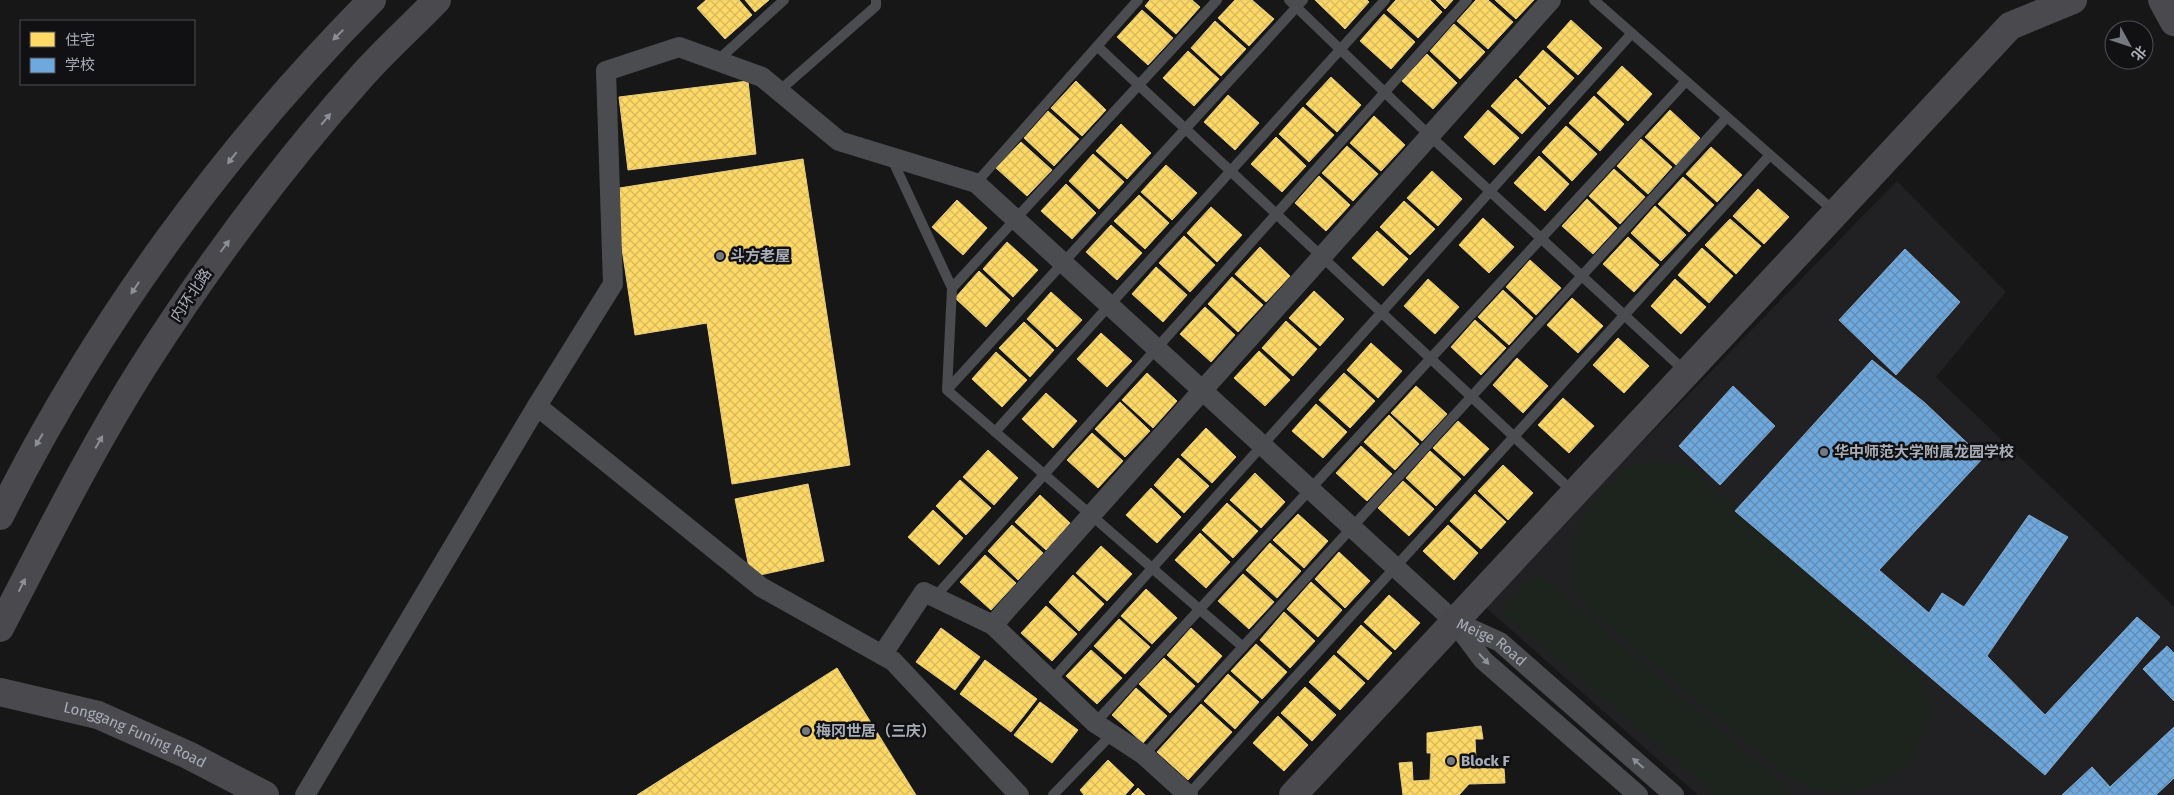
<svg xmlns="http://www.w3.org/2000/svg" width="2174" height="795" font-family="'Fira Sans','Noto Sans SC',sans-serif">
	<defs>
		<pattern id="homes-cross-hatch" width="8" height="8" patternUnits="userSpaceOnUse" patternTransform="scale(1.25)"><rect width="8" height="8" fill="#ffd966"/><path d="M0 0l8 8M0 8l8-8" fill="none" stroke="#d6b85d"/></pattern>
		<pattern id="schools-cross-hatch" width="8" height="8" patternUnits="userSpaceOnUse" patternTransform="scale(1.25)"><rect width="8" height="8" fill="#6fa8dc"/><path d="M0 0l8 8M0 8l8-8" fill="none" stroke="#608bb3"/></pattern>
	</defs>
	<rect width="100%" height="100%" fill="#171717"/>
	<path fill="#212123" d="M1897,181L2006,292L1936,377L2093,527L2174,607V795H1698L1483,605Z"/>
	<path fill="#1d241e" d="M1657,460L1691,467L1924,681L1930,706L1924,735L1909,763L1886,782L1852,794L1814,790L1788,777L1591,611L1574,586L1573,563L1578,530L1591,502L1627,468Z
		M1537,572L1791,791L1787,795H1717L1500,610Z"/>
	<path fill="url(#homes-cross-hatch)" stroke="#e5cc7f" d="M706,0H739L752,15L725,39L697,8Z
		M745,0H769L755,12Z
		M1150,0H1192L1200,7L1176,34L1145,6Z
		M1235,0H1252L1274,19L1249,46L1218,18Z
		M1315,0H1367L1369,2L1345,29Z
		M1396,0H1430L1442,12L1418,38L1387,10Z
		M1436,0H1453L1445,9Z
		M1476,0H1488L1513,22L1488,49L1457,21Z
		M1495,0H1534L1516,19Z
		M1142,10L1173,38L1148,65L1117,37Z
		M1384,14L1415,42L1391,69L1360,41Z
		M1571,20L1602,48L1578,75L1547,47Z
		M1215,21L1246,49L1221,76L1191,48Z
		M1454,24L1485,52L1460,79L1430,51Z
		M1543,50L1574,78L1549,105L1519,77Z
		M1188,51L1219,79L1194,106L1163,78Z
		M1427,54L1457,83L1433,109L1402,81Z
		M1622,66L1652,94L1628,121L1597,93Z
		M1331,77L1361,105L1337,132L1306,104Z
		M1516,79L1546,108L1522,134L1491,106Z
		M748,81L756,154L628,170L619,97Z
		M1076,81L1106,110L1082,136L1051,108Z
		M1228,95L1259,123L1235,150L1204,122Z
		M1594,96L1624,124L1600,151L1569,123Z
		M1303,107L1334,135L1309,162L1279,134Z
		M1488,110L1519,138L1494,165L1464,137Z
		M1670,110L1700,138L1676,165L1645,137Z
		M1048,111L1079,139L1054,166L1024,138Z
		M1374,116L1405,145L1381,171L1350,143Z
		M1121,124L1151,153L1127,179L1096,151Z
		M1566,126L1597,154L1572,181L1542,152Z
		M1276,137L1306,166L1282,192L1251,164Z
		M1641,139L1672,167L1648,194L1617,166Z
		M1021,142L1052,170L1027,196L996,168Z
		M1347,146L1378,174L1353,201L1322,173Z
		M1711,147L1742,175L1717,202L1686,174Z
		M1093,154L1124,182L1099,209L1069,181Z
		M1539,156L1569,184L1545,211L1514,183Z
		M803,159L850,465L732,484L707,323L635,335L613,189Z
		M1166,165L1197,193L1172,220L1141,192Z
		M1614,169L1645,197L1620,224L1589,196Z
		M1432,171L1462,199L1438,226L1407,198Z
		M1319,176L1350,205L1326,231L1295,203Z
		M1683,177L1714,205L1689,232L1658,204Z
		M1066,184L1096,213L1072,239L1041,211Z
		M1758,189L1789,217L1764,244L1733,216Z
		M1139,195L1169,223L1145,249L1114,221Z
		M1587,199L1617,228L1593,254L1562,226Z
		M957,200L987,228L963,255L932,227Z
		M1404,201L1435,229L1410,255L1380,227Z
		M1655,206L1686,235L1661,261L1631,233Z
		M1211,207L1242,235L1217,262L1187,233Z
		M1483,218L1514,247L1489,273L1459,245Z
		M1730,219L1761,246L1736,274L1705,245Z
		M1111,225L1142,253L1117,280L1086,252Z
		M1377,231L1408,259L1383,286L1352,258Z
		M1184,236L1215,265L1190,292L1159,263Z
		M1628,237L1659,265L1634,292L1603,264Z
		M1007,242L1038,270L1013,297L983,269Z
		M1260,247L1290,276L1266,302L1235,274Z
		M1702,248L1733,276L1709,303L1678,275Z
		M1530,260L1561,288L1536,315L1506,287Z
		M1156,267L1187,295L1163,322L1132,294Z
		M979,271L1010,300L986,327L955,298Z
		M1232,277L1263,305L1238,332L1208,304Z
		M1428,279L1459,307L1435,334L1404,306Z
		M1675,279L1706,307L1681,334L1651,306Z
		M1503,290L1533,318L1509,345L1478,317Z
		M1314,291L1344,319L1320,346L1289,318Z
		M1051,292L1082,320L1057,347L1027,319Z
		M1572,298L1603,326L1578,353L1547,325Z
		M1205,307L1235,335L1211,362L1180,334Z
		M1475,320L1506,348L1481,375L1451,347Z
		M1286,321L1317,349L1293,376L1262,348Z
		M1024,322L1054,350L1030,377L999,348Z
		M1101,333L1132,361L1107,387L1077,359Z
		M1618,338L1649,366L1624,393L1593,365Z
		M1371,343L1402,371L1378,398L1347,370Z
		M1259,351L1290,380L1265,406L1234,378Z
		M996,352L1027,380L1002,407L972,379Z
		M1517,358L1548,386L1523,413L1493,385Z
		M1147,373L1177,401L1153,428L1122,400Z
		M1344,373L1375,401L1350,428L1319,400Z
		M1416,386L1447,414L1422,441L1391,413Z
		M1046,393L1077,421L1053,448L1022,419Z
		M1563,398L1594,426L1569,453L1538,425Z
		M1120,402L1150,431L1125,457L1095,429Z
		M1316,404L1347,432L1323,458L1292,431Z
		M1389,415L1419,444L1395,470L1364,442Z
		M1458,421L1489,449L1464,476L1433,448Z
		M1206,428L1236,457L1212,483L1181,455Z
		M1092,433L1123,461L1098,488L1067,460Z
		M1361,446L1392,474L1367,501L1336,473Z
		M988,450L1018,478L994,505L963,477Z
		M1430,451L1461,479L1436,506L1406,478Z
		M1178,458L1209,486L1184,513L1154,485Z
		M1503,465L1533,493L1508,520L1478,491Z
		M1255,473L1285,502L1261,528L1230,500Z
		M960,480L991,508L966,535L936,506Z
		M1403,481L1434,509L1409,536L1378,508Z
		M808,484L824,561L751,577L735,499Z
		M1151,488L1181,517L1157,543L1126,515Z
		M1475,494L1506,522L1481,549L1450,521Z
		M1040,495L1070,523L1046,550L1015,522Z
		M1227,503L1258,531L1233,558L1202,530Z
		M933,510L963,538L939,565L908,537Z
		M1298,514L1328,541L1304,568L1273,540Z
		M1012,525L1043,553L1018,580L988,551Z
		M1448,525L1478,553L1454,580L1423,551Z
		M1200,533L1230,562L1206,588L1175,560Z
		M1270,543L1301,571L1277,598L1246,570Z
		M1101,546L1132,574L1107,601L1076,573Z
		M1339,552L1370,581L1345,608L1315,579Z
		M985,555L1016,583L991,610L960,582Z
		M1243,574L1274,602L1249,629L1218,601Z
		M1073,575L1104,604L1079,631L1049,602Z
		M1311,582L1342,610L1318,637L1287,609Z
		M1146,589L1177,618L1152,644L1121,616Z
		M1389,595L1420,623L1395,650L1364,622Z
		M1046,606L1077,634L1052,661L1021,633Z
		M1284,612L1315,641L1290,668L1260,640Z
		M1119,619L1150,647L1125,674L1094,646Z
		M1361,625L1392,653L1368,680L1337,652Z
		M941,628L980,657L955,690L916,662Z
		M1191,628L1222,656L1198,683L1167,655Z
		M1256,644L1287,672L1262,699L1231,671Z
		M1091,650L1122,678L1097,704L1066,676Z
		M1334,655L1365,683L1340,710L1309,682Z
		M1164,658L1195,686L1170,713L1139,684Z
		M985,660L1037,699L1011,732L960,694Z
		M837,668L916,795H637Z
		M1228,674L1259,702L1235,729L1204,701Z
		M1305,687L1336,715L1312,741L1281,713Z
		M1136,688L1167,716L1143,743L1112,715Z
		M1040,702L1078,730L1052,763L1014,735Z
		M1201,704L1232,732L1188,780L1157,752Z
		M1278,716L1308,745L1284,771L1253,743Z
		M1481,726L1483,739H1475L1476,760H1472L1473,769L1504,768L1505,783L1469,784L1459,795H1403L1399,763L1412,762L1413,781L1430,780L1431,753H1427V733Z
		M1108,760L1134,785L1125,795H1084L1080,790Z
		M1138,788L1145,795H1131Z"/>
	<path fill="url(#schools-cross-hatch)" stroke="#80aad1" d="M1905,249L1960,302L1896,375L1839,320Z
		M1872,360L1925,403L1983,458L1879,570L1929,613L1942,593L1964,607L2029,515L2068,537L1987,656L2045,715L2137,617L2160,637L2045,775L1735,511Z
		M1733,386L1775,426L1720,485L1679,446Z
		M2167,646L2174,653V701L2143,669Z
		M2174,727V778L2156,795H2062L2092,767L2110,787Z"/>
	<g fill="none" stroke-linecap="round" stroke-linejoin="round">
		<path stroke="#4b4c50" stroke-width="10" d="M1289,0L1430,136L1686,372
			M1594,0L1835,212
			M1097,46L1573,492
			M717,61L784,0
			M779,91L876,6V0
			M891,157L952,288L947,390
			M976,183L1138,0
			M952,288L1217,0
			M947,390L1303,0
			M947,390L1243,647
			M995,432L1385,0
			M935,597L1467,0
			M1051,681L1632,33
			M1095,723L1686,81
			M1144,755L1727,117
			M1053,795L1112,734
			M1188,795L1770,155"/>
		<g stroke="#4b4c50" stroke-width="20">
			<path d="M537,406L761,587L893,661L1019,795"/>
			<path id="s1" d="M1456,622L1500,642L1674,795"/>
			<path d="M993,625L1551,0"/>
			<path d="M882,655L924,592L993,625L1095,723L1144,755L1188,795"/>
			<path d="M305,795L537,406L613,284L606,71L679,47L762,77L839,141L976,183L1454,621L1483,660L1638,795"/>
		</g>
		<g stroke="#4a4a4e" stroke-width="28">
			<path d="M2162,0L2174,22"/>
			<path d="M0,516C95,326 223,150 372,0"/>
			<path d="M0,628C46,540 90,451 143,367C208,265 281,167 361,77C385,50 412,26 437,0"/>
			<path id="s2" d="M0,692L98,715L188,755L265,795"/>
			<path d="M1293,795L2010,26L2073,0"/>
		</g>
	</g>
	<defs><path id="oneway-solid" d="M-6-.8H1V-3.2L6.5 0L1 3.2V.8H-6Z" transform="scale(1.25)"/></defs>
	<g fill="#8c8f98">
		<use href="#oneway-solid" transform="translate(338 35) rotate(135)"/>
		<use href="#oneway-solid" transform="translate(326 119) rotate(-50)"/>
		<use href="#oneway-solid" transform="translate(232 158) rotate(128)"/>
		<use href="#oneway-solid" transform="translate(225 246) rotate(-53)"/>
		<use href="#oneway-solid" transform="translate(135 288) rotate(124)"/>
		<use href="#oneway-solid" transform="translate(39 440) rotate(121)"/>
		<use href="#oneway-solid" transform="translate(99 442) rotate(-60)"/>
		<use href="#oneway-solid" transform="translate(22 585) rotate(-63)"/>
	</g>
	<g fill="#8c9099">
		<use href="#oneway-solid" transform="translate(1484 659) rotate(47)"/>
		<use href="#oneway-solid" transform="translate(1638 763) rotate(-139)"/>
	</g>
	<g fill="#757880" stroke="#111113" stroke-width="2">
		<circle cx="720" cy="256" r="5"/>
		<circle cx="1824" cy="452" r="5"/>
		<circle cx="806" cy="731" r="5"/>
		<circle cx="1451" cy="761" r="5"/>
	</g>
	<g text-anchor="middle" stroke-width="5" stroke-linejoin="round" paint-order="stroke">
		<g font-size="15" font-weight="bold" fill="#a8adb8" stroke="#111113" text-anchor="start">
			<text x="730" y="261">斗方老屋</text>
			<text x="1834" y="457">华中师范大学附属龙园学校</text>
			<text x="816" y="736">梅冈世居（三庆）</text>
			<text x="1461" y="766">Block F</text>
		</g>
		<g font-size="15" fill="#a8adb8" stroke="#111113">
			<text transform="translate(191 295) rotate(-56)" y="5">内环北路</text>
			<text dy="5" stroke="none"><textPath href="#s1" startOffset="41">Meige Road</textPath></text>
			<text dy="5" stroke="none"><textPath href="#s2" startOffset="142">Longgang Funing Road</textPath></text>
		</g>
	</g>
	<rect x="20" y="20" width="175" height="65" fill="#111113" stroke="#4d4f55"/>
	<rect x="30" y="32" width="25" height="15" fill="#ffd966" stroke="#4d4f55"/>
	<text x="65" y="45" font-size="15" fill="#a8adb8">住宅</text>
	<rect x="30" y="58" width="25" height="15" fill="#6fa8dc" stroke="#4d4f55"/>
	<text x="65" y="70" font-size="15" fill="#a8adb8">学校</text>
	<g transform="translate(2129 45) rotate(130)"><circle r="24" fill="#111113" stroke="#4d4f55"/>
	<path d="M0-4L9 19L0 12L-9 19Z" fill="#757880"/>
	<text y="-8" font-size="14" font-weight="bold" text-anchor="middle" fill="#a8adb8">北</text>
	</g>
</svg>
